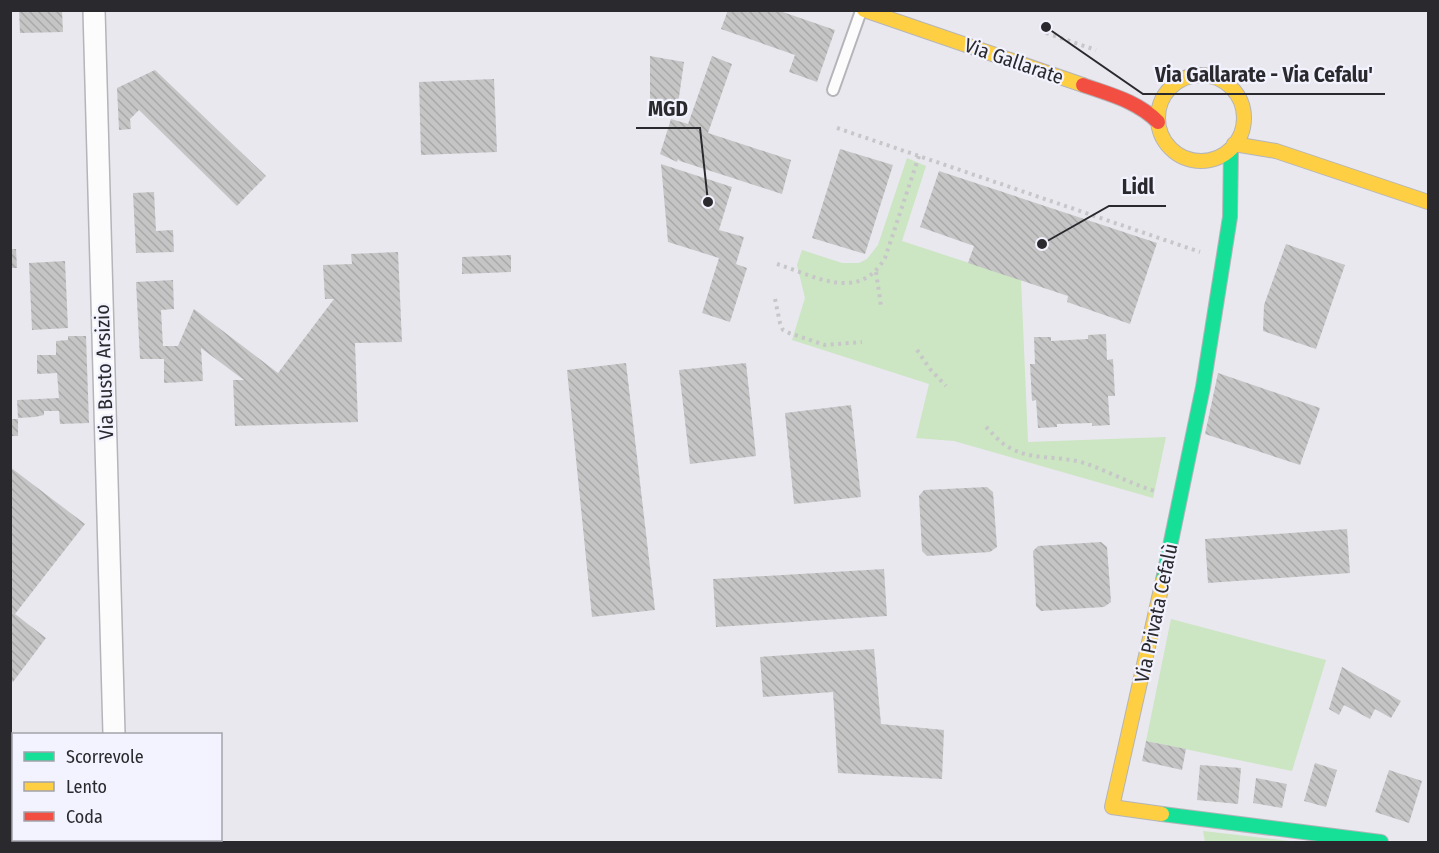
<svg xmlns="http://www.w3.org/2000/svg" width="1439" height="853" font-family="'Fira Sans Condensed',sans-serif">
	<defs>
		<pattern id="building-back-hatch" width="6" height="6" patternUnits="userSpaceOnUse" patternTransform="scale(1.5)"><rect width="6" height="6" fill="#c6c5c6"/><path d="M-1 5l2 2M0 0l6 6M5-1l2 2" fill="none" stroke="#aaa9aa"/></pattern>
	</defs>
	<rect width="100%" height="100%" fill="#e8e8ee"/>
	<path fill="#cce5c2" d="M907,158L926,166L902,241L1021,280L1028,442L1166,437L1153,498L954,441L916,438L929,384L792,340L805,298L797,265L802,250L842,263H859L867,259L878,245Z
		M1171,619L1326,660L1292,771L1146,741Z
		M1203,831L1299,842H1205Z"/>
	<path fill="url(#building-back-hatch)" d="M19,10H62L63,32L20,33Z
		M728,10H777L835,30L817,82L789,72L795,55L721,29Z
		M650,56L684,62L678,104L650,99Z
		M712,56L732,64L708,133L791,160L782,194L680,161L678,159L677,162L660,154L671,119L688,124Z
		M155,70L266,176L237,206L139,110L130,119L131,129L119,130L117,88Z
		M494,79L497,152L421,155L419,82Z
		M840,149L893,165L865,254L812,238Z
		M661,164L732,187L719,230L744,237L736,264L747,268L730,322L702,313L719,258L668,242Z
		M939,171L1157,243L1130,324L1067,302L1068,296L968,263L974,246L920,227Z
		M154,192L156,231L173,230L174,252L136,253L133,193Z
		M1286,244L1345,265L1316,349L1263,331L1264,305Z
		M10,249H16L17,268H10Z
		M398,252L402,342L355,343L358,422L235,426L233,380H244L201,348L203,381L164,383V359H140L136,282L173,280L174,309L161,310L163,346H178L194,309L278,373L334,299H325L323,265L352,264L351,254Z
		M511,255V272L462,274V257Z
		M65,261L68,328L32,330L29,263Z
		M1106,334L1107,360L1113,359L1115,396H1108L1110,425L1092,426V423L1057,424V427L1038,428L1036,400L1032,401L1030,364H1035L1034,337H1051V341L1088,339V335Z
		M68,336H86L89,423L60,424L59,411H44V415L35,417L18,418L17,400L59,398L57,373L37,374V355H56V341L68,340Z
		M626,363L655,610L592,617L567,370Z
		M746,363L756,456L690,464L679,370Z
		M1218,373L1320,408L1300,465L1205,434Z
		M851,405L861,497L794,504L785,413Z
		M10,419H18V436H10Z
		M10,467L85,524L15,614L46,638L13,682L10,680Z
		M987,487L993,492L997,547L990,552L927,556L922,551L919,496L924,490Z
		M1347,529L1350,573L1208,583L1205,539Z
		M1101,542L1107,547L1111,602L1104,607L1041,611L1036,606L1033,551L1038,546Z
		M884,569L887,616L716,627L713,579Z
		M874,649L881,724L944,730L942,779L838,773L833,692L763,697L760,657Z
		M1342,667L1401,701L1391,718L1375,709L1370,719L1344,705L1339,715L1329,709Z
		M1146,741L1186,749L1182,770L1142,761Z
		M10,763L14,765V816L10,822Z
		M1315,763L1337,770L1326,807L1304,801Z
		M1200,765L1241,768L1238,804L1197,800Z
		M1389,770L1422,781L1409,823L1375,812Z
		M1256,778L1287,784L1282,808L1253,803Z"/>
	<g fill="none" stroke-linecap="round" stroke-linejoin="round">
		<g stroke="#b4b4b9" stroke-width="14">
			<path id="lane" d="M833,90L861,11"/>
		</g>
		<g stroke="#b4b4b9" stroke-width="24">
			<path id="street" d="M94,10L114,734
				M117,840V842"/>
		</g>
		<g stroke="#b4b4b9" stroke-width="16">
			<path id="fast" d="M1163,580L1203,387L1230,217L1231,149
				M1162,814L1381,842"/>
		</g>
		<g stroke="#b4b4b9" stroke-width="16">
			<path id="slow" d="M864,10L1083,85
				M1158 118a43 43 0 1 1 86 0a43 43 0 1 1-86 0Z
				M1234,144L1276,151L1428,202
				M1162,814L1112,807L1163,580"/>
		</g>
		<g stroke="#b4b4b9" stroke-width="16">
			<path id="jam" d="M1083,85C1111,95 1137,101 1158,122"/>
		</g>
		<path stroke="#c7c7ca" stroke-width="4" stroke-dasharray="3 4.5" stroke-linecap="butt" d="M1046,33L1096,50
			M837,128L1200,252
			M777,264C815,276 859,303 885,258L919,156
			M876,272L881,306
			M775,299L780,323L783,330L789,333L825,345L862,342
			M917,350L930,369L946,386
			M986,427C993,434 1000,443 1010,448C1033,461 1062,455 1087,464C1110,472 1131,484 1155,491"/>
		<use href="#lane" stroke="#fcfcfc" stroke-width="10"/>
		<use href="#street" stroke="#fcfcfc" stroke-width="21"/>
		<use href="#fast" stroke="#16e098" stroke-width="14"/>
		<use href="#slow" stroke="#ffcf43" stroke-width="14"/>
		<use href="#jam" stroke="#f24e42" stroke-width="14"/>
	</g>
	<g text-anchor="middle" stroke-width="4.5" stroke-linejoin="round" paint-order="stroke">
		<g font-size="20" fill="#2a2a2e" stroke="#f2f3fe">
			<text transform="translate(1014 61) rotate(19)" y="7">Via Gallarate</text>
			<text transform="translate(104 372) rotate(-92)" y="7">Via Busto Arsizio</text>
			<text transform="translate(1156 613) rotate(-78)" y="7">Via Privata Cefalù</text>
		</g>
	</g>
	<path fill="none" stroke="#2a2a2e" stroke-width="2" d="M1046 27L1143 94H1385M708 202L700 128H636M1042 244L1109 206H1166"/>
	<g fill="#2a2a2e" stroke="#f2f3fe" stroke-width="2">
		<circle cx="1046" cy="27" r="6"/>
		<circle cx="708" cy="202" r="6"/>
		<circle cx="1042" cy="244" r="6"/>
	</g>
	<g font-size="21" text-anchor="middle" font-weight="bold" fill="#2a2a2e" stroke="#f2f3fe" stroke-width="4.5" stroke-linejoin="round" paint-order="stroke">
		<text x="1264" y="82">Via Gallarate - Via Cefalu'</text>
		<text x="668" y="116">MGD</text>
		<text x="1138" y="194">Lidl</text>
	</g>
	<rect width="1439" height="853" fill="none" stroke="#2a2a2e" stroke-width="24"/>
	<rect x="12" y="733" width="210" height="108" fill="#f2f3fe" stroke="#a2a3ab" stroke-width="1.5"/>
	<rect x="24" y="752" width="30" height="9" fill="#16e098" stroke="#a2a3ab" stroke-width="1.5"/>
	<text x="66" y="763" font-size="18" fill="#2a2a2e">Scorrevole</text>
	<rect x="24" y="782" width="30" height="9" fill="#ffcf43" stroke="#a2a3ab" stroke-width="1.5"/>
	<text x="66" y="793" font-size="18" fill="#2a2a2e">Lento</text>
	<rect x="24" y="812" width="30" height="9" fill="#f24e42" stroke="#a2a3ab" stroke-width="1.5"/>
	<text x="66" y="823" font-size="18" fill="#2a2a2e">Coda</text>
</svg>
